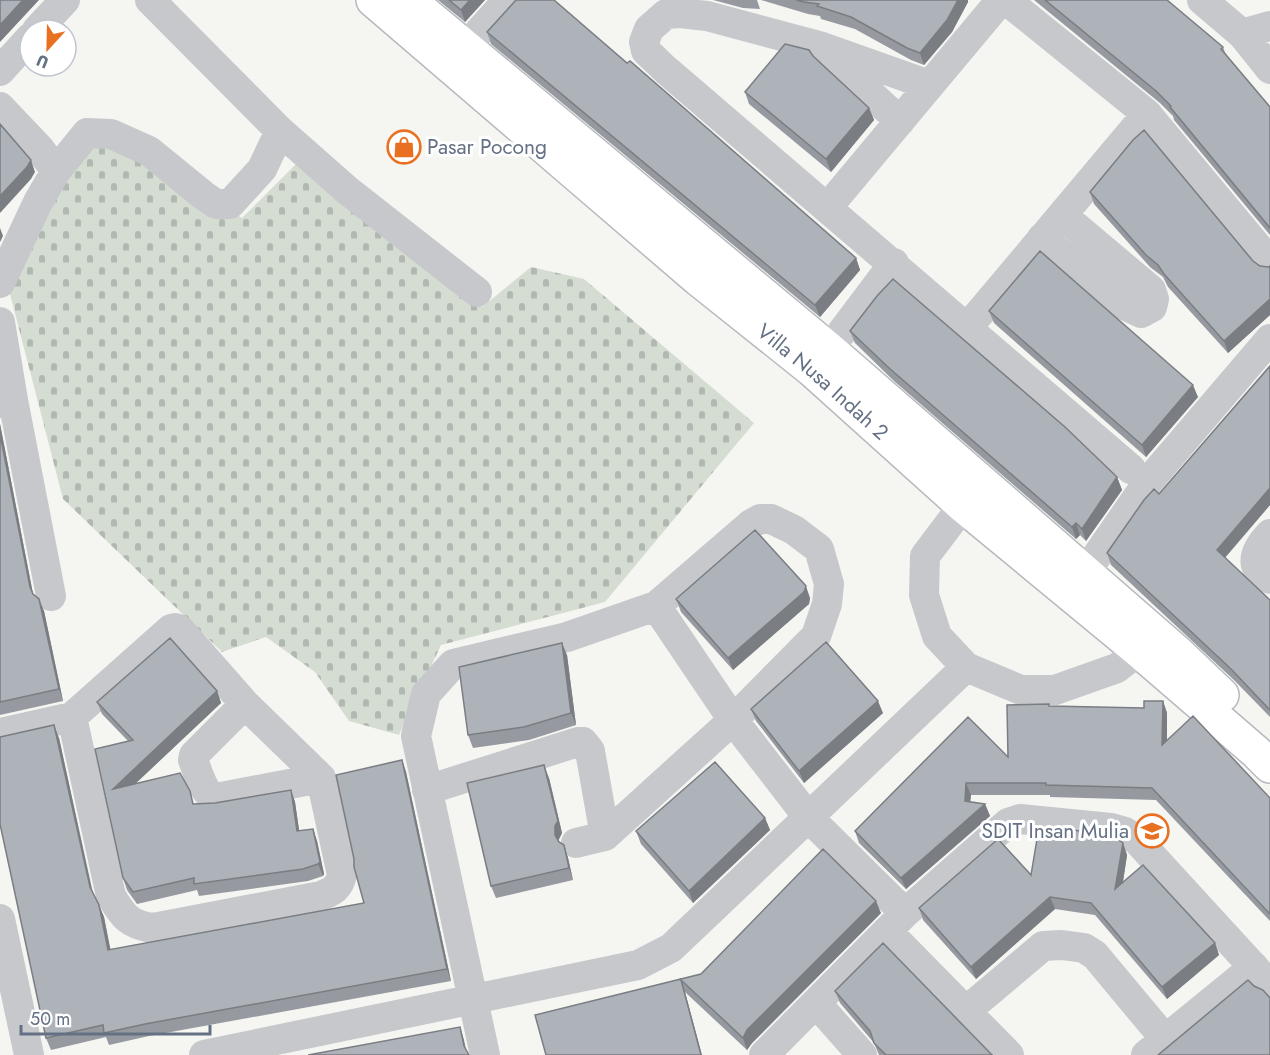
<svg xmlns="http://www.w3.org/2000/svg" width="1270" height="1055" font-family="Jost,sans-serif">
	<defs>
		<pattern id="cemetery-stones" width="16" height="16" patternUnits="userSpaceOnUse" patternTransform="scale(1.5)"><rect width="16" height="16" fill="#d5ddd3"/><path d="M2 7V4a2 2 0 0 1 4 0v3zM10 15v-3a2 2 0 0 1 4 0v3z" fill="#b0b8b1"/></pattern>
	</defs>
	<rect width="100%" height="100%" fill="#f5f6f2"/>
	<path fill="url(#cemetery-stones)" d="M128,139L242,218L306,154L482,307L531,267L584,279L754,423L605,602L441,645L399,735L349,721L315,672L266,637L222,652L63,499L10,294L37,212L88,150Z"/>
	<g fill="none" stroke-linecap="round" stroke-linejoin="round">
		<g stroke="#b6b9be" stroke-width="36">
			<g id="major">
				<path id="s1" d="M373,0L698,279L812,370L962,505L1139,651L1256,752L1270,766"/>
				<path d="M409,0L830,350L1178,653L1222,695"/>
			</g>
		</g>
		<path stroke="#c6c8cc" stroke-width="30" d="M1006,0L1147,114L1270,262
			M1202,0L1242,34L1270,69
			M37,30L65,0
			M479,32L508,0
			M1242,34L1270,26
			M829,56L900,121
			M0,71L30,38
			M929,85L819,46L707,16L680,13L666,14L649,29L644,42L646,51L666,70L1131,469
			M0,107L39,148L56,171
			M280,131L347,190L477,292
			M827,208L1001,0
			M1042,238L1124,305L1141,313L1152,307L1154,299L1151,290L1062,215
			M0,283L38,202L56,171L87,133L111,134L149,151L203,195L216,204H230L262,169L280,131L150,0
			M0,322L13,400
			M968,327L1147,114
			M842,332L894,263
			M0,403L13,400L51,596
			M978,486L925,556L924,595L937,636L966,667L1021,690H1055L1117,668L1139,651
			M1270,534C1263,541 1253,554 1256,565C1257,571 1266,575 1270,579
			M1068,588L1085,573L1148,482L1270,339
			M656,606L733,720L808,817L905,913
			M175,628L179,629L245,704L321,778L342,875C339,888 333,891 321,896L153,928C129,925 123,916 111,896L72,717L171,629Z
			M245,704L194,755L193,760C198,772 203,794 216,798L321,778
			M0,733L72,717
			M427,790L578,742H583L590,751L605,836
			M0,919L29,1055
			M887,931L1009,1055
			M817,1004L862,1055
			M966,1011L1043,946L1062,945L1084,948L1095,955L1165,1039
			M204,1055L638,965L671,948L966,667
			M485,1055L416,736L426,694L453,664L567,637L656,606L751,524L760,519H771L794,530L819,549L829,584L827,604L816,636L733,720L605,836L576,843
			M764,1055L905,913L1008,823L1020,819L1111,828L1125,832L1137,840L1270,985
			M1146,1055L1254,967"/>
		<use href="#major" stroke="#fff" stroke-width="33"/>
	</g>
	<path fill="#969aa0" d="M438,0H485L465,22Z
		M713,0H757L760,9L743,8Z
		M761,0H968V2L952,32L924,65L911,60L855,29L821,19L820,16L808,14Z
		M1034,0H1167L1223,47L1226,55L1270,107V235L1174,120L1173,116L1160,103Z
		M487,32L627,63L856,258L860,270L820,317L491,44Z
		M813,56L869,108L874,120L831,172L749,104L745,92Z
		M1090,192L1253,261L1260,266L1268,267L1270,266V315L1228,353L1168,287L1163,277L1150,267L1094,204Z
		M989,311L1198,397L1146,457L994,323Z
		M850,331L1117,477L1122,490L1086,541L1080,535L1076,539L894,381L855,343Z
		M1270,366V505L1225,558L1270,600V717L1235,681L1111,565L1107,553Z
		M0,424L33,594L44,611L63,701L0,715Z
		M810,598L809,604L733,670L681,612L676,599Z
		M567,655L576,725L529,740L473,748L468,735Z
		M217,691L221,703L135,784L195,804L215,803L291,790L295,802L299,831L313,829L317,841L324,874L323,876L308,881L199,896L197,890L137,904L127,890L123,878L128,741L102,714L97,702Z
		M1163,701L1167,713V741L1270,798V921L1156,800L1050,797V795H971L970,802L985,804L990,816L906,889L859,843L855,831L1008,757L1049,704V706L1144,708Z
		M751,709L883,713L804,783L756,721Z
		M59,738L93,893L104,917L110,950L364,903L402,760L406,772L451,981L149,1036L109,1045L106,1037L51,1050L46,1038Z
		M549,778L562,833L559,839V843L564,845L568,858L573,880L496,898L491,886Z
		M765,818L770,830L693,903L641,844L636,831Z
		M1123,843L1127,855L1123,882L1215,943L1219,955L1167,999L1095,915L1055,909L976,979L923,920L919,908L1031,875Z
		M881,913L752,1043L747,1050L685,992L535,1015L701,974Z
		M835,991L993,1055H879L874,1043L840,1003Z"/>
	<path fill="#7a7d82" d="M23,0H39L0,42V25Z
		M470,0H485L465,22L461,10Z
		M958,0H968V2L952,32L924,65L920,53Z
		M869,108L874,120L831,172L826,159Z
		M31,160L35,172L31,179L0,213V196Z
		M0,228L3,236L0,242Z
		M856,258L860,270L820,317L815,305Z
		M1270,299V315L1228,353L1224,341Z
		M1193,385L1198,397L1146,457L1142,445Z
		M0,424L34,599L30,587L0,434Z
		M1117,477L1122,490L1086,541L1082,529Z
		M1270,488V505L1221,562L1217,550Z
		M1076,523L1080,535L1076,539L1072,527Z
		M806,586L810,598L809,604L733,670L728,658Z
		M39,599L44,611L63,701L59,689Z
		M562,643L567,655L576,725L571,713Z
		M217,691L221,703L117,801L113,789Z
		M878,701L883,713L804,783L799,771Z
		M1163,701L1167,713V757L1162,745Z
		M54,725L59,738L94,900L90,887Z
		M402,760L406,772L451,981L447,969Z
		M544,765L549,778L562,833L559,839V848L555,835Z
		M966,783L971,795L969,812L965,801Z
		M291,790L295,802L301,843L297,831Z
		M985,804L990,816L906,889L901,878Z
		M765,818L770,830L693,903L689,891Z
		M313,829L317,841L324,874L323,876L318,864Z
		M1123,843L1127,855L1120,901L1115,889Z
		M564,845L568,858L573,880L569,868Z
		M1050,897L1055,909L976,979L971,967Z
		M876,901L881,913L752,1043L747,1050L743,1038L747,1030Z
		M99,905L104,917L113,962L108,950Z
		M1215,943L1219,955L1167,999L1162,987Z
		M681,980L685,992L702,1055H701Z
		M460,1027L464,1040L467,1055L464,1046Z"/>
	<path fill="#aeb3ba" stroke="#7a7d82" stroke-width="1.5" d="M0,0H23L0,25Z
		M449,0H470L461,10Z
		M516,0H554L627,63L630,61L856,258L815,305L487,32Z
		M796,0H958L947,20L920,53L907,48L851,17L817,6L819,4L804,2Z
		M1045,0H1167L1223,47L1221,49L1270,107V228L1170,107L1171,106L1156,91Z
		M785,44L809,50L813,56L869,108L826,159L745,92Z
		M0,124L31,160L27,167L0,196Z
		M1144,130L1253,261L1260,266L1268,267L1270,266V299L1224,341L1164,274L1158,265L1146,255L1090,192L1133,140Z
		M1040,251L1193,385L1142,445L989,311Z
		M893,279L1065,427L1117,477L1082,529L1076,523L1072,527L889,368L850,331L877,296Z
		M1270,366V488L1217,550L1270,600V710L1231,669L1107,553L1144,500L1154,489L1159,494Z
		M0,434L30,587L33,594L39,599L59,689L0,702Z
		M755,530L806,586L804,592L728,658L676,599Z
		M170,638L217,691L113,789L180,773L190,791L193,804L215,803L291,790L297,831L313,829L320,862L318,864L303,869L194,884V878L133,892L123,878L95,749L133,740L97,702Z
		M826,642L878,701L799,771L751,709Z
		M562,643L571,713L524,727L468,735L459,667Z
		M1144,701H1163L1162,745L1193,716L1270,798V914L1152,788L1046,785V783H966L965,801L985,804L901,878L855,831L968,717L1008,757L1007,705L1049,704V706L1144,708Z
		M54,725L90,887L99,905L108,950L364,903L354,867V859L336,775L402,760L447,969L145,1024L104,1033L103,1025L46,1038L0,824V737Z
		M715,762L765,818L689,891L636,831Z
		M544,765L558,821L555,826V835L559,842L564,845L569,868L491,886L467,783Z
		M1039,827L1103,833L1113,836L1123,843L1115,889L1143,865L1215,943L1162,987L1091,903L1050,897L971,967L919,908L998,839L1031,875Z
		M823,849L876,901L747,1030L743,1038L681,980L701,1055H546L535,1015L701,974Z
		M883,943L992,1055H993H886L874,1043L870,1031L835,991Z
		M1248,980L1254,986L1263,990L1270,998V1055H1158Z
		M460,1027L464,1046L469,1055H308Z"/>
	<defs>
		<g id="shop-ring" transform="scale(1.725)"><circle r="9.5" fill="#fff" stroke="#e87020" stroke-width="1.5"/><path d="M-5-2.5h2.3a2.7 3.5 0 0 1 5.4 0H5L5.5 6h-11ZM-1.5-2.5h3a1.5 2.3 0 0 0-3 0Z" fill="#e87020"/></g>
		<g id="school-ring" transform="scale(1.725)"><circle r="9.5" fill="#fff" stroke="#e87020" stroke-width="1.5"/><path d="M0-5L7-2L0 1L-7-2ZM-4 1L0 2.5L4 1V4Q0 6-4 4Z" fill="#e87020"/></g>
	</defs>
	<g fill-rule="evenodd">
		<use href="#shop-ring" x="404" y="147"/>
		<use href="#school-ring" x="1152" y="831"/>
	</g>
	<g text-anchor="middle" stroke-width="6" stroke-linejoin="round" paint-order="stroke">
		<g font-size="21" fill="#647084" stroke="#fff" text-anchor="start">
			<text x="427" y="154">Pasar Pocong</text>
			<text x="1129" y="838" text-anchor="end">SDIT Insan Mulia</text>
		</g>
		<g font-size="21" fill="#647084" stroke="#fff">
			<text dy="7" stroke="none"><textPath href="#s1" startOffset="590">Villa Nusa Indah 2</textPath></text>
		</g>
	</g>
	<g transform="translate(48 48) rotate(202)"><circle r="28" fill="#ffffff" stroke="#c1c6ce" stroke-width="1.5"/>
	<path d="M0-4.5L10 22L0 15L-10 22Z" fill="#e87020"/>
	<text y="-9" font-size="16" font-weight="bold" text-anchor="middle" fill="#647084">U</text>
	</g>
	<path d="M21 1025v9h189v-9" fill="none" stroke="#647084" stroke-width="3"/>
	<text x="30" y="1025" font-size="18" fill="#647084" stroke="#ffffff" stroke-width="4.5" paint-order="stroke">50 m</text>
</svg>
